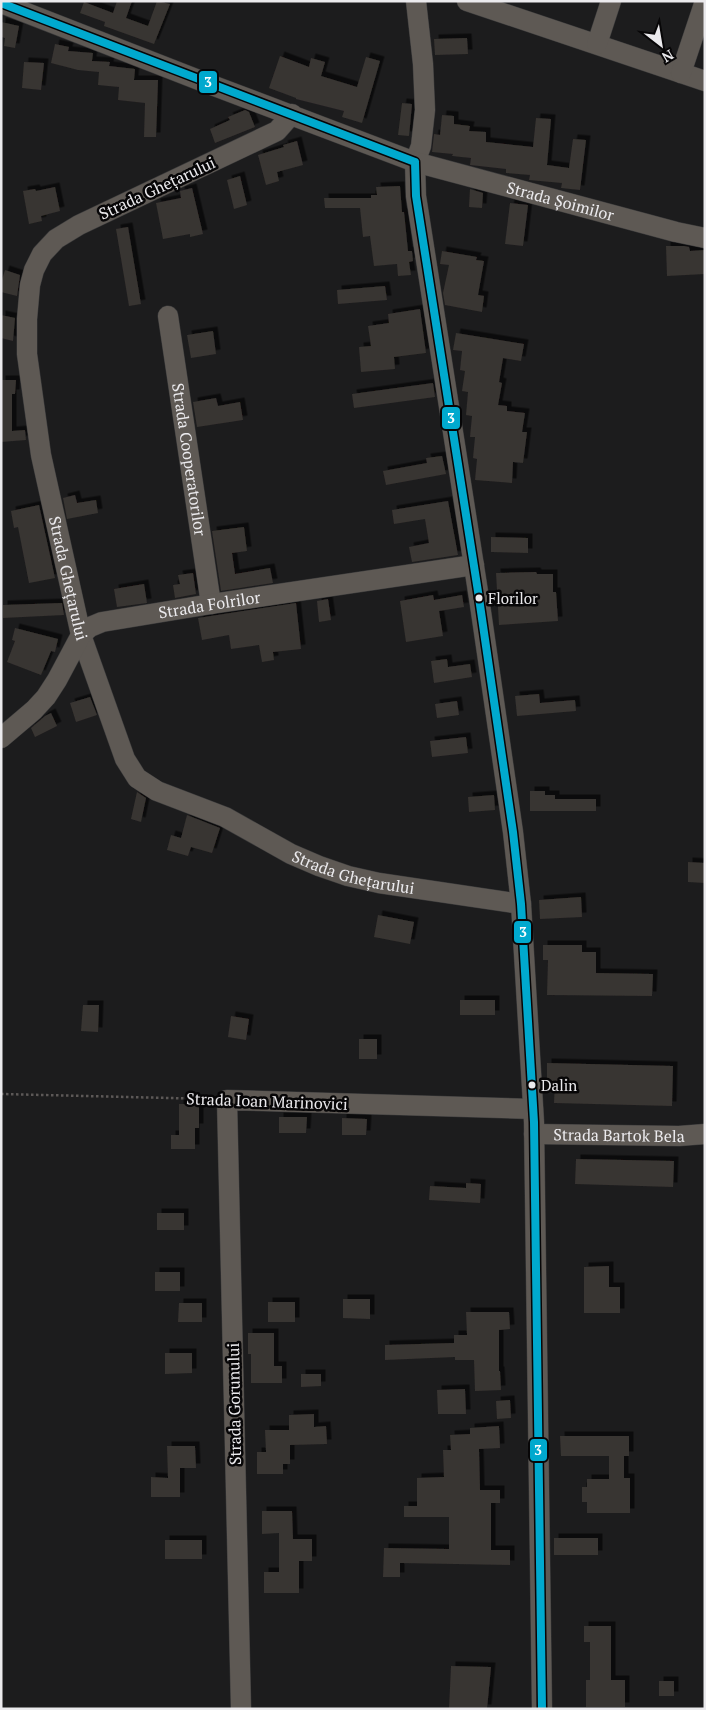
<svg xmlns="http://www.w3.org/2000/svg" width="706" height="1710" font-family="'PT Serif',serif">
	<defs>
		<filter id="shadow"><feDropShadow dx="4.5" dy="-4.5" stdDeviation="0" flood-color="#0009"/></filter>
	</defs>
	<rect width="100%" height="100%" fill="#1c1c1d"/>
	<path fill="#383431" filter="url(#shadow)" d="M117,1H132L126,18L148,26L157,1L170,4L154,44L104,26L105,22L80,13L84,2L113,13Z
		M1,22L19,26L15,48L4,46L5,38L1,37Z
		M467,38L468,54L435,55L434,39Z
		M55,44L69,47L68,51L93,53L92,61L110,62L109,66L135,69L134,80H158L156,137H144L145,103L118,100L119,87L98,85L99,72L78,70L51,63Z
		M280,56L309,67L311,58L325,62L321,76L357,87L366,57L380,61L362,123L342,117L344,111L296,99V98L269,88Z
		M24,62L44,63L41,90L22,88Z
		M402,103L412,104L409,136L398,135Z
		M245,110L249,112L255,127L215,143L210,129L230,120L228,117Z
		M442,115L454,116V124L470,126L469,131L486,132V142L533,147L536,118L551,119L547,165L569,168L573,139L586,140L580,190L561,188L562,183L529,180L530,175L506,173V169L470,165L471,158L452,156L453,154L432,152L434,134L440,135Z
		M297,141L303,165L277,172L279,181L266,185L258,155L284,147L283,145Z
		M240,176L247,205L234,209L227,180Z
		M400,186L402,212H404L408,251H412L413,261L409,262L411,275L398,276L397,264L374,266L370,236L363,237L360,208H325L324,198H371V195H377L376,187Z
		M55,187L60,211L41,216L42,221L29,224L23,191L35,189L36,191Z
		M192,188L203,234L190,237V234L163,239L156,203L181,198L180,191Z
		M470,189L483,193L482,208L469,207Z
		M510,203L528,205L523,246L505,244Z
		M128,227L141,304L129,306L116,229Z
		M666,246H684L689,247L690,251L705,250V274L667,276Z
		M442,251L477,257L476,260L484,261L478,295L484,296L482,312L445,305L443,293L449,265L440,264Z
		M5,270L20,275L17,296L1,292V283Z
		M385,286L387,300L338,304L337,290Z
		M420,309L426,353L394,357L395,369L361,372L359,347L371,346L368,326L389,323L388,314Z
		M1,315L15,318L13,341L1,338Z
		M213,331L216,354L191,358L187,335Z
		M456,333L524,344L521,361L503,358L499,382L502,383L498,405L507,406V411L525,413L522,432H527L523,463L513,462L512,483L475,480L477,459L473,458L475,437H470L472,416L466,415L468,392L462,391L465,371L460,370L462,351L453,350Z
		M1,380H16L15,394H12V431L25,430L26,440L1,442Z
		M433,383L435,397L354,408L352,394Z
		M216,398L218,406L240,402L243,420L197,427L193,402Z
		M442,456L446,474L386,485L383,471L427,463L426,458Z
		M75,495L77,503L96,500L98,513L67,519L63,498Z
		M448,501L458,555L412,562L409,547L429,543L425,519L394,524L392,510Z
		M39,505L55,578L29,583L18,527L14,528L11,511Z
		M244,527L247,551L232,553L235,574L270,568L273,583L221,591L212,531Z
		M491,537L528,538V553L491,552Z
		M536,572L537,574H553V592H556L558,621L499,625L496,573Z
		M193,573L196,594L175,598L173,585L180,584L178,575Z
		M144,584L147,603L117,607L114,589Z
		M433,595L434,600L462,595L464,607L439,611L443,636L406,642L400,601Z
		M328,599L331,620L319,622L317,601Z
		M62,603L64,615L3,618V605Z
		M296,603L301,649L273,652L274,660L262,662L259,645L231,649L229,635L202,640L198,618Z
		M15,628L58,639L55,652L51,651L41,675L7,662L15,641L12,640Z
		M447,659L448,667L470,664L472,677L434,683L431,661Z
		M539,694L540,703L575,700L576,711L517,716L515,696Z
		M90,697L97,715L76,722L70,703Z
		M457,701L459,715L437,718L435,704Z
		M51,713L57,726L35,737L31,728L45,716Z
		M466,737L468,753L432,757L430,741Z
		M530,791H545V795H555V799H596V811H530Z
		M137,792L146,798L141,822L131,819Z
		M494,795L495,810L469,812L468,797Z
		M187,815L220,828L212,853L191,847L188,856L167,850L171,835L181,838Z
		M688,862L705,863V883L688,882Z
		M581,897L582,917L540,919L539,900Z
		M378,915L414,922L410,944L374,937Z
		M543,945H582V952H596V973L653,974L652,996L547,995L548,960H543Z
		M460,1000H495V1015H460Z
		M83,1005H99L98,1032L81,1031Z
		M231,1016L249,1019L246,1040L228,1037Z
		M359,1039H377V1059H359Z
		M547,1063L673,1066L672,1106L554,1103L555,1081H547Z
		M179,1104H199V1128H195V1149H171V1135H179Z
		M279,1117H307L306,1133H279Z
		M342,1118L367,1119L366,1135H342Z
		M576,1159L674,1161L673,1187L575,1184Z
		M466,1183L481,1184L480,1203L429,1200L430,1186L466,1188Z
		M157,1213H184V1230H157Z
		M609,1266V1287H620V1313H584V1267Z
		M155,1272H180V1291H155Z
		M343,1299H370V1319L343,1318Z
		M268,1302H295V1322H268Z
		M179,1303H202V1322H178Z
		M466,1312H509L510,1329L499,1330V1371H500L501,1390L475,1391L474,1360H455V1357L385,1360V1345L454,1343V1335H467Z
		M248,1333H274V1366H282V1383H251V1354H248Z
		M165,1353H192V1373L165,1374Z
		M301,1374H321V1386L301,1387Z
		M465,1389L466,1414H438L437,1390Z
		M510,1400L511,1418L497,1419L496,1401Z
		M314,1414V1427L326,1426L327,1444L290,1445V1464H283V1474H257V1452H266L265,1430H289V1415Z
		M499,1426L500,1448L479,1449L480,1490H500V1503H491V1550H510V1565L400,1563V1577H383L384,1548L449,1549V1517H404V1506H417V1478L444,1477L443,1450H451L450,1435L470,1434V1428Z
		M560,1436H629V1456H624V1478H630V1513H587V1502H582V1487H587V1479H609V1456H561Z
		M167,1446H195L196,1468H180V1497H151V1477L168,1478Z
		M262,1511H292L293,1539H312V1561H299V1593H264V1572H279V1533L262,1534Z
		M554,1538H598V1555H554Z
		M165,1540H202V1559H165Z
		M584,1626H611V1680H625V1707H586V1680H590V1642H584Z
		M451,1666L491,1667L487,1709H449Z
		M659,1681H674V1696H659Z"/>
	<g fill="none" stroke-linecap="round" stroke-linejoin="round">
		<g stroke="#39393a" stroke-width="21">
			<g id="minor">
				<path d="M416,1L423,64L425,110L421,146L415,162L416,196L479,598L513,832L521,904L534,1122L542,1709"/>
				<path d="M467,1L705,81"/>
				<path id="s1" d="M1,3L209,84L415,162L676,232L705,238"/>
				<path d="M597,44L611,1"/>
				<path d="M681,73L705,1"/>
				<path id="s2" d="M292,114L277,131L79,225L56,239L42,254L34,270L30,285L27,319V354L41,455L81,635L125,759L137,778L157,791L225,817L291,854L319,866L348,876L379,883L521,904"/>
				<path id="s3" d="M168,316L211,604"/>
				<path id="s4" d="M1,738L34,710L46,697L57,680L81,635L90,627L102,622L211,604L474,565"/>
				<path id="s5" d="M534,1134L679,1136L705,1134"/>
				<path d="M241,1709L227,1100L533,1109"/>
			</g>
		</g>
		<path stroke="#5c5857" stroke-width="2.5" stroke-dasharray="2.5 2.5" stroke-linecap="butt" d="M1,1094L212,1099"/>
		<use href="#minor" stroke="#5e5954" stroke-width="20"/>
		<g stroke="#070607" stroke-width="11">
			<path id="bus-1" d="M1,3L415,162
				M415,162L416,196L479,598L513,832L521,904L534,1122L542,1709"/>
		</g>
		<use href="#bus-1" stroke="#00a9ce" stroke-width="8"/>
	</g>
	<g fill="#ebeaed" stroke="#070607" stroke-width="2">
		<circle cx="479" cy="598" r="4.5"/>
		<circle cx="532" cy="1085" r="4.5"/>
	</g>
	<g text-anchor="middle" stroke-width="5" stroke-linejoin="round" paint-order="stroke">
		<g font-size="15" fill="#ebeaed" stroke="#070607" text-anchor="start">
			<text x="488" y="604">Florilor</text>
			<text x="541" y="1091">Dalin</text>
		</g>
		<g font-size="16" fill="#ebeaed" stroke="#070607">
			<text transform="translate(157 188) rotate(-25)" y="6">Strada Ghețarului</text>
			<text dy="6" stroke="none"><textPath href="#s1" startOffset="594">Strada Șoimilor</textPath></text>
			<text dy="6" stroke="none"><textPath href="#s3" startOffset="145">Strada Cooperatorilor</textPath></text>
			<text dy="6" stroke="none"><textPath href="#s2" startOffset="620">Strada Ghețarului</textPath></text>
			<text dy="6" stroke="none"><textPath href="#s4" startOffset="266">Strada Folrilor</textPath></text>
			<text dy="6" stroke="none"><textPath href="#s2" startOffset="1070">Strada Ghețarului</textPath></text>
			<text transform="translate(267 1101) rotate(2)" y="6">Strada Ioan Marinovici</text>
			<text dy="6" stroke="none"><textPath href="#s5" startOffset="85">Strada Bartok Bela</textPath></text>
			<text transform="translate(234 1404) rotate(-91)" y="6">Strada Gorunului</text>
		</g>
	</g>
	<g stroke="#070607" stroke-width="2">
		<rect x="198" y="70" width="20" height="24" rx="5" fill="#00a9ce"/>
		<rect x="441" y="406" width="20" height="24" rx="5" fill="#00a9ce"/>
		<rect x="513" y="920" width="19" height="24" rx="5" fill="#00a9ce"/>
		<rect x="529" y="1438" width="19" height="24" rx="5" fill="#00a9ce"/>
	</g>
	<g font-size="14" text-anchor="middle" font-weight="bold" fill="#fff">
		<text x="208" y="87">3</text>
		<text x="451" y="423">3</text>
		<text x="523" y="937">3</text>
		<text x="538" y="1455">3</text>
	</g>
	<rect width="706" height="1710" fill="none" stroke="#ebeaed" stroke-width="5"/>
	<g transform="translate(661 45) rotate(149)" stroke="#070607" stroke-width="4" paint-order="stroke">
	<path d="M0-4L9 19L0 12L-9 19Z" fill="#ebeaed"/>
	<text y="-8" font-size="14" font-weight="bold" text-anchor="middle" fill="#ebeaed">N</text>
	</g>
</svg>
